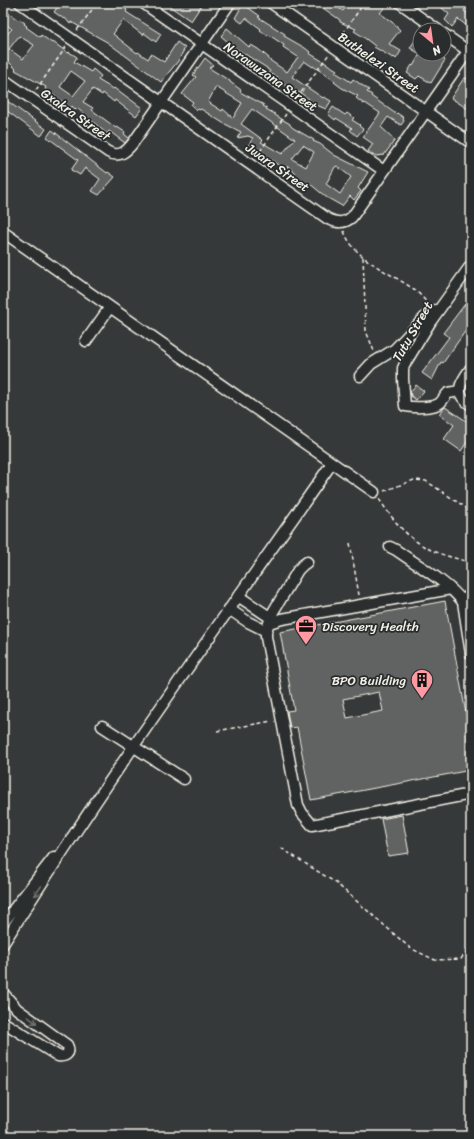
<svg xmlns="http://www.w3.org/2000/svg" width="474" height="1139" font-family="Sriracha,sans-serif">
	<rect width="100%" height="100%" fill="#363939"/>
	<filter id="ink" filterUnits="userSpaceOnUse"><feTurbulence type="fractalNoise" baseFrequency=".025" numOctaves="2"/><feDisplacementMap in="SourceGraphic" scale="8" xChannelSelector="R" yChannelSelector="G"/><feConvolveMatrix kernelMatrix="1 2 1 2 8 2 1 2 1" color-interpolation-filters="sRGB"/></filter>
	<g filter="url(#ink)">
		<path fill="#616362" stroke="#f4f1e8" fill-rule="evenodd" d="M60,3H118L125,7L124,8L127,10L126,12L161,34L156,42L144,33L143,35L123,20L113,34L137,53L138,52L148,59L151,54L164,62L177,42L185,48L178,61L161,82L107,42L71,22L70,24L65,18L64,19L54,12Z
			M165,3H203L191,21Z
			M316,3H331L343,11L348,3H388L380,13L397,26V27L400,30L389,44L401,51L396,59L394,57L393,58L374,47L375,46L362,36L354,31L356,29L340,22V20Z
			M436,3H467L464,8L465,9L464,11L471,16V26L468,24L467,26L458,19L452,27L445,20L449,14Z
			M243,4L260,16L258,17L285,34L284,36L305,48L310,52L309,53L337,70L335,72L351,82L353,79L369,90L367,92L372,95L371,96L396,114L397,113L404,118L403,119L404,121L401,125L388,117L381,127L395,140L384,155L376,156L368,151L373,144L363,137L380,113L365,103L364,104L356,98L358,96L342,88L334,82L335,81L313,66V67L304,61L292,77L323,98L324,97L331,101L326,109L309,102L310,100L302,94L279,82L280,80L277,78L278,77L269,73L270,71L267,69V68L235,48L221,36L227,28L249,47L251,45L258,49L269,58L268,59L287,72L298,57L283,47L284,45L269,35L268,36L260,30L261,29L246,18L242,23L235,18Z
			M3,9L18,20L19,19L25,23L24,24L27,26L26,27L40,37L41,35L52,43L53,42L68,53L69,52L77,57L74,62L91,72L93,69L101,76L98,80L113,89L114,88L123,95V94L142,108L136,116L115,100L114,102L103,93L102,95L93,89L83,102L93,108L92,110L116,128L117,127L125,132L124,134L129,138L125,143L109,131L107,134L77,108L76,110L72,106L71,108L45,89L46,87L15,70L16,69L3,56V38L12,29L3,22ZM19,36L34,45L23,59L9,49ZM71,71L85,81L73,96L60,87Z
			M420,33V54L410,48Z
			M420,54H445L442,58L445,60L431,83L419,76L416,79L407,73L412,65L413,66Z
			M205,58L213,65L209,68L230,81V82L241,90L240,92L264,105L263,106L267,108L266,109L275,114V115L290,124V125L293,128L314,140L313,141L320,144L334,155L368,172L358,188L361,191L354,200L350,196L342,206L326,197L309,183L304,190L302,187L301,189L294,183L299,177L288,166L285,170L249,144L253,138L248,136L237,138L241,132L223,123L201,109L200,110L198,109L197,110L191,105L193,102L182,94L196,77L193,75ZM216,87L242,103L233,118L223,109L222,111L208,102ZM252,109L295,139L282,154L261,142L263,140L241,124ZM303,145L314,152L306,167L292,159ZM337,166L351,177L340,194L326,184L335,167Z
			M471,71V111L451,98L464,78L466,79Z
			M3,98L46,129L41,136L3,108Z
			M333,107L345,115L347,113L354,118L352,120L360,125L359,126L363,129L357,136L350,130L352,128L336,118L335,120L328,114Z
			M52,130L107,173L108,172L115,177L99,195L92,191L100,179L85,168L80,175L71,170L78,160L47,137Z
			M465,304L471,307V323L443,363L441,362L432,380L422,373L449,337L443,333Z
			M416,385L424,391L416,400L411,396L410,392Z
			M445,407L471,424V436L461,451L444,439L454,425L439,414Z
			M445,601L471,740V770L311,800L297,727L290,728L287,711L294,710L280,632ZM379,692L383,711L347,718L343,699Z
			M402,815L409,853L388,856L381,819Z"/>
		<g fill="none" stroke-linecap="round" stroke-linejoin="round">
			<g stroke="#f4f1e8" stroke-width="13">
				<path id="minor" d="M20,3L328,219C337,223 344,224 352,217L471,47
					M143,3L384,171
					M271,3L471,143
					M400,3L438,30
					M444,34L471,53
					M3,79L108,152C119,158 126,152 133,143L230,3
					M3,232L374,492
					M86,341L110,307
					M471,368C461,382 452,393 471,405
					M360,376L371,364L395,349L428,314L436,310
					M460,391L448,393C445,396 443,400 440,403C434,408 413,408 405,406L403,379V368L406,362L431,321L471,265
					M390,547L396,550C417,565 448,582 463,602L471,654
					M451,589L282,619L269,623L266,631V637L298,805L302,813L312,825L471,794
					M238,596L271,618
					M463,602L471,593
					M229,609L248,622L266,631
					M269,623L273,612L298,570L303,565L307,562
					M102,726L184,779
					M3,923L54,857
					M3,944C106,780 221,622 332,463
					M3,993L17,1009L67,1045C71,1053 66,1057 58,1056L3,1022"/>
			</g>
			<path stroke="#f4f1e8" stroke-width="1.5" stroke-dasharray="4 3" stroke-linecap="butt" d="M77,30L97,3
				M339,39L364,3
				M36,90L66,47
				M297,98L329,54
				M256,157L286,114
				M344,231C355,262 394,273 417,292C421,295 424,300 428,303
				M363,257L366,331L374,351
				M384,491L414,480L426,481L465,507L471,508
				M379,499C395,523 410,542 438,553C449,557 460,559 471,563
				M350,543L359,595
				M217,731L272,721
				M281,848L336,883L410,948L435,960L461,959L471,945"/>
			<use href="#minor" stroke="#2a2d2e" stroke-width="10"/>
		</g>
		<defs><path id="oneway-shaft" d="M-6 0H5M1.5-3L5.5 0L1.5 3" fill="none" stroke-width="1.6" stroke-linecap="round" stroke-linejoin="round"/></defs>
		<g stroke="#71726f">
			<use href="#oneway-shaft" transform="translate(38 891) rotate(124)"/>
			<use href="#oneway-shaft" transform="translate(32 1020) rotate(36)"/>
		</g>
	</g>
	<defs>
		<g id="office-pin" transform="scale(1.15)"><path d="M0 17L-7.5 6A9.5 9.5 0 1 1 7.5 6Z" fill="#ff9aa2" stroke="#2a2d2e"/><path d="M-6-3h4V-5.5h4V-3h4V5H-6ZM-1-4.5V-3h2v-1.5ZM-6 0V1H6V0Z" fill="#111"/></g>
		<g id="building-pin" transform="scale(1.15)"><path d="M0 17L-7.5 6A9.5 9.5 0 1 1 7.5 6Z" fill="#ff9aa2" stroke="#2a2d2e"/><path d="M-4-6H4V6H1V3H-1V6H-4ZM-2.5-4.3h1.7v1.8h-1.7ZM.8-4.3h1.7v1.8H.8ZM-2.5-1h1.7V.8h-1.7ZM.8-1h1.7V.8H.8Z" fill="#111"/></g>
	</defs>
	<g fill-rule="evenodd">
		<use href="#office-pin" x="306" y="626"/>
		<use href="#building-pin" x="422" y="680"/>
	</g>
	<g text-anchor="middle" stroke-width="3.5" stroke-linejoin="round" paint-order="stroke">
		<g font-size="13" fill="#f4f1e8" stroke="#2a2d2e">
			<text transform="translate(379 62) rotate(35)" y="5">Buthelezi Street</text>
			<text transform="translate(271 76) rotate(35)" y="5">Norawuzana Street</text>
			<text transform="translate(76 114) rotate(35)" y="5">Gxakra Street</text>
			<text transform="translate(278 167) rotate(35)" y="5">Jwara Street</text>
			<text transform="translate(412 331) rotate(-60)" y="5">Tutu Street</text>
		</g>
		<g font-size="13" fill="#f4f1e8" stroke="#2a2d2e" text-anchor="start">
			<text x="322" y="631">Discovery Health</text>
			<text x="406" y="685" text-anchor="end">BPO Building</text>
		</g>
	</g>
	<rect width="474" height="1139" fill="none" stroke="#2a2d2e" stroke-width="16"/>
	<rect x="8" y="8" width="458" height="1123" fill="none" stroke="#f4f1e8" stroke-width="1.5" filter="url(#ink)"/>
	<g transform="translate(432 42) rotate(151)"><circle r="19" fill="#2a2d2e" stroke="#7b7b78"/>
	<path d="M0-3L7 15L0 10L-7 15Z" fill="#ff9aa2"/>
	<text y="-6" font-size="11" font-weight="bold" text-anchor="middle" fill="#f4f1e8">N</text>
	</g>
</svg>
